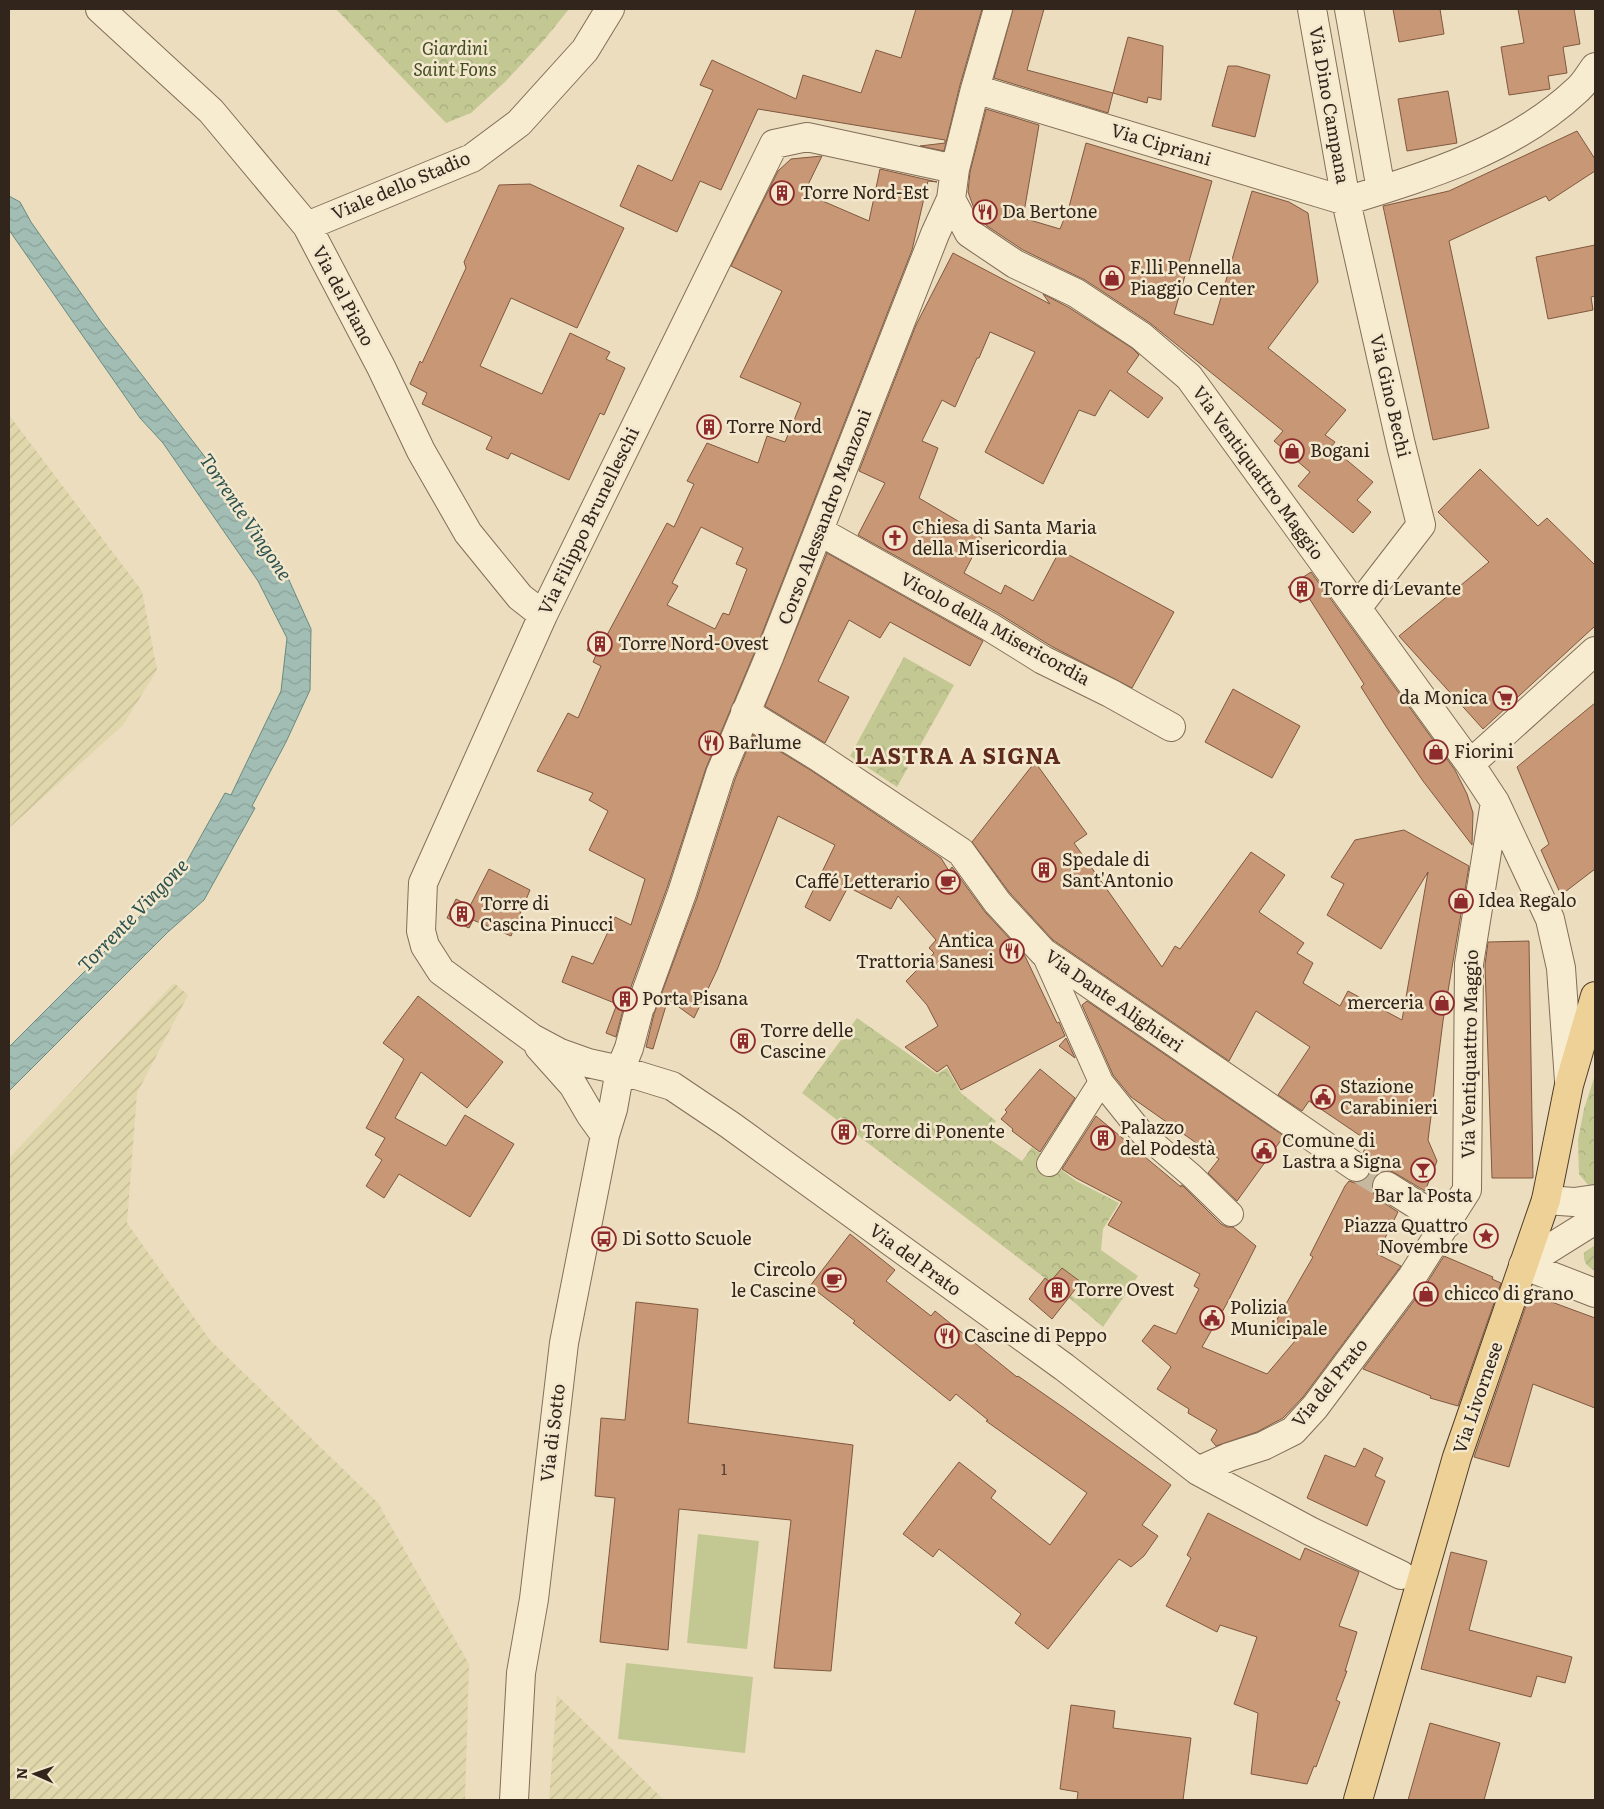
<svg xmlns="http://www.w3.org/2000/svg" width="1604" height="1809" font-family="Literata,serif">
	<defs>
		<pattern id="farmland-furrows" width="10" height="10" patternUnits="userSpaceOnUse" patternTransform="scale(1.25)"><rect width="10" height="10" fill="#e0d7ac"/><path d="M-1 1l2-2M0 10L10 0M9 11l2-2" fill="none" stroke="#c1b893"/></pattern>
		<pattern id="park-crowns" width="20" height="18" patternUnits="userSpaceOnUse" patternTransform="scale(1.25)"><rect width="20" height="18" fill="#c3c893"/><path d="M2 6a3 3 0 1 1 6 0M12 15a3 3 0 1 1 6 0" fill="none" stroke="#a8ac7e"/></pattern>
		<pattern id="garden-furrows" width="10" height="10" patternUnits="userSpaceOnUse" patternTransform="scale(1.25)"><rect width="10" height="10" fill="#c3c893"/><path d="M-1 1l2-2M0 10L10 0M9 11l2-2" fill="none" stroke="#a8ac7e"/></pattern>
		<pattern id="water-waves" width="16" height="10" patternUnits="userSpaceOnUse" patternTransform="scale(1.25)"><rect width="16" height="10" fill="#a1bdb4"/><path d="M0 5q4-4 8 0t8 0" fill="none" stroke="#8ba29a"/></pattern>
	</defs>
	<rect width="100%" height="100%" fill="#ebddbe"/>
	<path fill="url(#farmland-furrows)" d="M9,415L142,591L157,670L123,725L9,828Z
		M174,983L188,995L137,1093L127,1223L210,1340L378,1503L469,1664L465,1800H9V1158Z
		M557,1695L613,1750L664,1800H549Z"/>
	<path fill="url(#park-crowns)" d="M336,9H569L544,40L505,82L471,113L446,123Z
		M904,657L954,685L897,787L850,756Z
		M857,1018L937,1074L947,1068L961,1093L996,1121L985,1136L1022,1161L1032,1147L1076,1181L1119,1203L1103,1229L1101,1250L1138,1276L1103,1327L1068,1297L1071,1295L1076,1299L1087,1286L1062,1268L1050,1282L856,1134L859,1130L841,1117L837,1120L802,1093Z
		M1595,1075V1190L1589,1186L1579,1174L1578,1140L1584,1109Z"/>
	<path fill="url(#garden-furrows)" d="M1595,1245V1271C1587,1266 1583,1263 1584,1253Z"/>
	<path fill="#c3c893" d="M698,1534L759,1541L747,1649L687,1643Z
		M626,1663L753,1677L745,1753L618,1739Z"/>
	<path fill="url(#water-waves)" stroke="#698a81" d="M9,196L20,202L31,222L102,323L205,457L280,560L311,629L310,690L286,742L252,806L255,808L204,900L168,932L9,1091V1047L177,879L225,793L231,795L281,691L287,638L258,581L163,443L140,418L9,230Z"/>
	<path fill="#c89775" stroke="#80583f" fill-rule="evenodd" d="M916,9H982L960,85L944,151L920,146L945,143V140L758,109L721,190L700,181L677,232L620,206L638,165L672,181L713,90L700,85L712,60L796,99L803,75L861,93L876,50L901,58Z
		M1013,9H1044L1027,70L1113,93L1108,113L994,78Z
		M1393,9H1440L1444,34L1399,42Z
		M1518,9H1574L1580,44L1563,47L1567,73L1548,76L1550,89L1509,95L1501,47L1524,43Z
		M1128,37L1163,46L1161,100L1148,97L1147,103L1113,93Z
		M1228,66H1237L1270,75L1255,137L1212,126Z
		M1448,91L1457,143L1407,151L1398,99Z
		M986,109L1039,125L1023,218L1060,229L1069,207L1086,143L1212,181L1174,314L1213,325L1252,191L1289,202L1308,213L1318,282L1268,348L1346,410L1325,435L1335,442L1331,447L1373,482L1357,500L1371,512L1353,533L1298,486L1310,472L1274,441L1283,431L1150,323L1085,280L1023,250L987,226L976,214L968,192L970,172Z
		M1577,131L1595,159V171L1549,201L1546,196L1449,241L1489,428L1433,440L1383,206L1449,191Z
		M822,156L804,193L869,221L880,169L937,182L928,181L912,250L756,649L706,768L667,888L624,1006L616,1037L606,1033L617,1004L562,982L572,956L593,964L615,917L631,925L645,879L589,850L608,811L589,800L593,793L537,771L568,713L578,718L601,666L593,662L596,655L587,650L597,631L607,635L667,523L674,527L694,484L687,481L707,443L758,463L767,436L785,442L801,403L740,377L782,291L731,266L778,171L791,159ZM701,527L743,548L736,564L747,569L729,615L723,613L715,629L667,605L678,586L672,583Z
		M530,184L624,228L577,328L511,298L480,366L542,394L570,333L610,352L606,359L625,368L604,415L600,413L569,480L511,453L508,459L486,449L492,437L422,404L427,393L410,384L420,361L422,363L466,268L464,262L499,185Z
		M1595,245V296L1591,297L1593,310L1548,319L1536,257Z
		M953,253L1050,304L1043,294L1068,307L1132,348L1139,355L1127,372L1163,398L1148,418L1110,390L1095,416L1079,410L1043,484L985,452L1035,352L990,332L979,358H977L955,407L942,400L922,441L938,448L919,498L963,524L962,527L982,538L964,573L1001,594L1005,585L1033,601L1060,550L1174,612L1132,688L1051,646L998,613L858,535L885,483L859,471L916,325Z
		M1480,469L1538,526L1547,518L1595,565V626L1483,729L1399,636L1489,562L1438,512Z
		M827,553L983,641L970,666L890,622L880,638L849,620L818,681L849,697L825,743L765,706Z
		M1311,572L1455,770L1467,794L1473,813L1472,845L1423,781L1387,728L1361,687L1364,684L1309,598L1300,603L1288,587Z
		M1233,689L1300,726L1272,778L1205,742Z
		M1595,703V869L1561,895L1541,850L1549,844L1517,767Z
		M753,735L812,771L941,858L949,871L952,867L985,912L1024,954L1057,1023L1059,1022L1065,1036L961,1090L947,1065L937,1072L905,1047L938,1026L927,1005L906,981L934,953L929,948L936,940L898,896L891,909L848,887L830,921L805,907L835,845L778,816L717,970L694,1018L668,999L653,1049L646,1047L654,1014L697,898L735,779Z
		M1035,762L1087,834L1074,843L1162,967L1175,946L1180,949L1251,852L1285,875L1259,912L1304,943L1297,953L1313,963L1303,983L1340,1006L1348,991L1402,1020L1428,872L1381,949L1327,915L1344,884L1331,877L1355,840L1404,830L1469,866L1443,1021L1428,1140L1437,1161L1425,1191L1395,1173L1388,1170L1379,1172L1374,1177L1371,1185L1373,1193L1378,1199L1398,1212L1377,1254L1401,1266L1303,1397L1283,1418L1257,1432L1216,1446L1211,1440L1217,1430L1188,1413L1189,1409L1157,1389L1171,1367L1142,1341L1154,1325L1176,1334L1199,1289L1194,1286L1200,1274L1108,1225L1122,1202L1076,1178L1062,1169L1096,1116L1181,1187V1185L1183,1186L1221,1224L1227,1227H1233L1256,1246L1226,1305L1202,1347L1267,1374L1295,1341L1272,1328L1313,1257L1310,1255L1345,1186L1349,1181L1355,1183L1362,1181L1369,1175L1371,1169L1370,1161L1363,1153L1368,1141L1309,1101L1302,1111L1278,1095L1310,1047L1256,1011L1229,1061L1053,940L1009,892L972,842Z
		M489,869L530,890L511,936L473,920L469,928L447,918L456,899L470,906Z
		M1529,941L1533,1178H1492L1485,965L1488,942Z
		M418,996L503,1062L467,1108L421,1072L395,1118L446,1146L465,1115L514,1144L470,1217L399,1174L384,1198L366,1186L382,1160L375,1155L385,1138L366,1128L404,1059L383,1043Z
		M1087,1001L1284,1136L1237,1201L1208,1173L1219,1159L1131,1097L1113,1075L1082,1005Z
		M1066,1038L1075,1058L1059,1046Z
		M1040,1069L1075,1098L1040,1152L1012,1131L1013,1129L1001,1119L1007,1112L1005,1110Z
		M850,1234L895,1270L886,1281L931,1316L935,1311L1017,1377L1018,1376L1064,1408L1171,1485L1142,1525L1158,1536L1144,1556L1131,1567L1119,1559L1048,1649L1015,1623L1021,1614L939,1549L933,1557L903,1534L959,1462L996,1491L991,1498L1050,1545L1087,1493L986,1421L988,1420L956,1394L950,1401L853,1323L855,1321L810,1286Z
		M1444,1256L1493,1277L1492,1279L1501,1283L1458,1406L1430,1398L1431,1396L1363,1369L1425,1286Z
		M1062,1268L1081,1282L1052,1319L1029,1299L1045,1278L1050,1282Z
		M1530,1294L1595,1318V1408L1533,1384L1509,1467L1474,1457Z
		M636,1302L698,1309L688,1423L853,1445L831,1671L774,1668L791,1520L679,1509L668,1650L600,1642L615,1498L595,1496L601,1418L625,1420Z
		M1364,1448L1383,1458L1375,1476L1385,1481L1367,1526L1307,1498L1325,1455L1355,1467Z
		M1208,1513L1300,1560L1305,1548L1359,1572L1339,1626L1357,1632L1345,1671H1347L1336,1700L1340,1702L1316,1767L1314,1766L1307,1784L1251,1774L1258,1713L1234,1704L1257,1637L1220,1625L1217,1632L1166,1606L1191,1558L1187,1555Z
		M1451,1552L1487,1561L1469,1630L1572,1657L1565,1683L1537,1676L1531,1697L1421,1669Z
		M1071,1705L1115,1711L1113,1728L1191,1738L1183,1800H1077L1078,1792L1060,1789Z
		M1430,1723L1500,1743L1484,1800H1408Z"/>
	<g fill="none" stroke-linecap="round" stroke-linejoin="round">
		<path stroke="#c6b89e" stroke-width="28" stroke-dasharray="28 14" stroke-linecap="butt" d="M1356,1167L1387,1186"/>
		<g stroke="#826e58" stroke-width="26">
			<path id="pedestrian" d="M1043,952L1101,1082L1142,1133L1192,1176L1231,1214
				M1049,1164L1101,1082"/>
		</g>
		<g stroke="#826e58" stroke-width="30">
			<path id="minor" d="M100,9L211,111L307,226L381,367L421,451L468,533L520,597L543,615
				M998,9L975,89L955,169L951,199L969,233L1015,264L1076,293L1141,336L1189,377L1470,764L1495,802L1550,919L1561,968L1569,1081
				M1312,9L1346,201L1401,445L1421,525L1357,608
				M1349,9L1381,190
				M975,89L1346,201
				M955,169L807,137L774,144L543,615L423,883L421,931L425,946L441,971L532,1038L560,1053L588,1063L620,1070L672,1086L730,1125L1064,1367L1198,1471L1310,1531L1401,1575
				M1346,201C1427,176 1513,150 1576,91C1584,85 1589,75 1595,67
				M307,226L472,158L519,123L585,50L610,9
				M819,531L990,627L1043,660L1110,693L1171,727
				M745,712L820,758L961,852L997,902L1043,952L1356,1167
				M1470,764L1595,651
				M641,1006L682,893L720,774L770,655L935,234L951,199
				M539,1047L573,1085L590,1114L605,1135
				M1387,1186L1447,1224
				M1546,1200L1574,1202L1595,1199
				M1523,1265L1595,1220
				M1523,1265L1595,1293
				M1198,1471L1229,1457L1263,1446L1293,1431L1315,1407L1412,1277L1467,1190L1469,964L1495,802
				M514,1800L521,1673L534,1599L564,1343L605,1135L613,1109L620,1070L629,1048L639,1010"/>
		</g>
		<g stroke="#503c2c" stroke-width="30">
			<path id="primary" d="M1358,1800L1457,1457L1546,1200L1569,1085L1595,996"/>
		</g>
		<use href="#pedestrian" stroke="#f7ebd0" stroke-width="24"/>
		<use href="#minor" stroke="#f7ebd0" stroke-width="28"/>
		<use href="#primary" stroke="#eed196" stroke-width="28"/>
	</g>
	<defs>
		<g id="building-ring" transform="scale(1.25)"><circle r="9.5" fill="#f3e8cd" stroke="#8f2b2d" stroke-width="1.5"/><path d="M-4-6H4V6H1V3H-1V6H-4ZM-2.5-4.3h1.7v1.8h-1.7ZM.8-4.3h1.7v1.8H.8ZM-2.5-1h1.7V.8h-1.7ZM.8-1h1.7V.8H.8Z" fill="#8f2b2d"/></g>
		<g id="restaurant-ring" transform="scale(1.25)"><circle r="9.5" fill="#f3e8cd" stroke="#8f2b2d" stroke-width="1.5"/><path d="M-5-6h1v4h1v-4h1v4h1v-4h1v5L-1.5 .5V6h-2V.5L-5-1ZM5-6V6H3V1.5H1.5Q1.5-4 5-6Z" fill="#8f2b2d"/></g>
		<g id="shop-ring" transform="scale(1.25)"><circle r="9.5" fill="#f3e8cd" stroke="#8f2b2d" stroke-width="1.5"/><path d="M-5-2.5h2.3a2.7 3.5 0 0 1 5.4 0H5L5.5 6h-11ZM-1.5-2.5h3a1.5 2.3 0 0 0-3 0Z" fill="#8f2b2d"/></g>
		<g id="church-ring" transform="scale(1.25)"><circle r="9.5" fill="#f3e8cd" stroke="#8f2b2d" stroke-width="1.5"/><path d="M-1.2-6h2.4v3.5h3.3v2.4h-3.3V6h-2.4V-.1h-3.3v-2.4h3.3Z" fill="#8f2b2d"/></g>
		<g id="supermarket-ring" transform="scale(1.25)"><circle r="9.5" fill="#f3e8cd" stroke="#8f2b2d" stroke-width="1.5"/><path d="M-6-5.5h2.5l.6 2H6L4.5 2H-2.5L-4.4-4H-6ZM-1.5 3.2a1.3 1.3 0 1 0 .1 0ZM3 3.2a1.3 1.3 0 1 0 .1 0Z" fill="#8f2b2d"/></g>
		<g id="cafe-ring" transform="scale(1.25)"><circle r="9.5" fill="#f3e8cd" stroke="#8f2b2d" stroke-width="1.5"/><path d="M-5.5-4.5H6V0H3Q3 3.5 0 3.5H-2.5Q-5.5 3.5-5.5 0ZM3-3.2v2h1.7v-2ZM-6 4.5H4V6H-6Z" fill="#8f2b2d"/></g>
		<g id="civic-ring" transform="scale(1.25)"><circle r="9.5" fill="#f3e8cd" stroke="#8f2b2d" stroke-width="1.5"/><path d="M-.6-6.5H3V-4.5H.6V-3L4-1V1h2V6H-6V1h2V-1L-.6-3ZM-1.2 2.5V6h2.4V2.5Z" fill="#8f2b2d"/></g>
		<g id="bar-ring" transform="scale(1.25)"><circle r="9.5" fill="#f3e8cd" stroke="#8f2b2d" stroke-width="1.5"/><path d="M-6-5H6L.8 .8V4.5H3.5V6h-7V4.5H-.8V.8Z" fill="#8f2b2d"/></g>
		<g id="sight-ring" transform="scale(1.25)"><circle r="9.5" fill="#f3e8cd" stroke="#8f2b2d" stroke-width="1.5"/><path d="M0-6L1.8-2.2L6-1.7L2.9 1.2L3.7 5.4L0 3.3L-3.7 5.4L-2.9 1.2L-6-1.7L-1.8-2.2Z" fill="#8f2b2d"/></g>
		<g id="bus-ring" transform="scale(1.25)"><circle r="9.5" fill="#f3e8cd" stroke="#8f2b2d" stroke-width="1.5"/><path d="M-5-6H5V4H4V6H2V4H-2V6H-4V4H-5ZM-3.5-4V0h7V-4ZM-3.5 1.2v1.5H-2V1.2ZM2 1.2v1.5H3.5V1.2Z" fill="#8f2b2d"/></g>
	</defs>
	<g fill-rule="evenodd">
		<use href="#building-ring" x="782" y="193"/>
		<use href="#restaurant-ring" x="985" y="212"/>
		<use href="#shop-ring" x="1112" y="278"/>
		<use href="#building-ring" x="709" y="427"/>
		<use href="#shop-ring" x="1292" y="451"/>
		<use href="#church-ring" x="895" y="538"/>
		<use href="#building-ring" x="1302" y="589"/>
		<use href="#building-ring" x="600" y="644"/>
		<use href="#supermarket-ring" x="1505" y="698"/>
		<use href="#restaurant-ring" x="711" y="743"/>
		<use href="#shop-ring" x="1436" y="752"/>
		<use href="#building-ring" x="1044" y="870"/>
		<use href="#cafe-ring" x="948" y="882"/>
		<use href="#shop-ring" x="1461" y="901"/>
		<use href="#building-ring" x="462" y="914"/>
		<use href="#restaurant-ring" x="1012" y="951"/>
		<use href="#building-ring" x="625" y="999"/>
		<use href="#shop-ring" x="1442" y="1003"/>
		<use href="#building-ring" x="743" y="1041"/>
		<use href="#civic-ring" x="1323" y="1097"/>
		<use href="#building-ring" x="844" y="1132"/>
		<use href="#building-ring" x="1103" y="1138"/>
		<use href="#civic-ring" x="1264" y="1151"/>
		<use href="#bar-ring" x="1423" y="1170"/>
		<use href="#sight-ring" x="1486" y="1236"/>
		<use href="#bus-ring" x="604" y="1239"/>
		<use href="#cafe-ring" x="834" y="1280"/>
		<use href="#building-ring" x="1057" y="1290"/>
		<use href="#shop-ring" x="1426" y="1294"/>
		<use href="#civic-ring" x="1212" y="1318"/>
		<use href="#restaurant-ring" x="947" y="1336"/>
	</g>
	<g text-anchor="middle" stroke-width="5" stroke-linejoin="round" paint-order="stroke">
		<g font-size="15" fill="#584232">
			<text x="724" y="1475">1</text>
		</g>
		<g font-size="18" font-style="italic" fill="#444e23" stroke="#f3e8cd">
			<text x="455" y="55">Giardini<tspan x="455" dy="21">Saint Fons</tspan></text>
		</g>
		<g font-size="18" fill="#32261c" stroke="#f3e8cd">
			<text transform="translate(1329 105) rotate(80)" y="6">Via Dino Campana</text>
			<text transform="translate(1161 145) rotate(17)" y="6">Via Cipriani</text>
			<text transform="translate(401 186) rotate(-23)" y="6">Viale dello Stadio</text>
			<text transform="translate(343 296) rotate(62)" y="6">Via del Piano</text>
			<text transform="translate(1390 396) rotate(77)" y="6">Via Gino Bechi</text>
			<text transform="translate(1258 473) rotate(54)" y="6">Via Ventiquattro Maggio</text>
			<text transform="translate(825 517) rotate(-69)" y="6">Corso Alessandro Manzoni</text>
			<text transform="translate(589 521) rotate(-64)" y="6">Via Filippo Brunelleschi</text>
			<text transform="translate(995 629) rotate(29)" y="6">Vicolo della Misericordia</text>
			<text transform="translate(1114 1001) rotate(35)" y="6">Via Dante Alighieri</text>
			<text transform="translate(1470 1054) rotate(-89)" y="6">Via Ventiquattro Maggio</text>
			<text transform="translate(915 1260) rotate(36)" y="6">Via del Prato</text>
			<text transform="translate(1330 1383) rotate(-51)" y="6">Via del Prato</text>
			<text transform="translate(1478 1398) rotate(-71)" y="6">Via Livornese</text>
			<text transform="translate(553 1433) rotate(-83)" y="6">Via di Sotto</text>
		</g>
		<g font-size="18" fill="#32261c" stroke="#f3e8cd" text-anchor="start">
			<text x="800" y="199">Torre Nord-Est</text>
			<text x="1002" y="218">Da Bertone</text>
			<text x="1130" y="274">F.lli Pennella<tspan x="1130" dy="21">Piaggio Center</tspan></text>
			<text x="726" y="433">Torre Nord</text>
			<text x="1310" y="457">Bogani</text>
			<text x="912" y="534">Chiesa di Santa Maria<tspan x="912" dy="21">della Misericordia</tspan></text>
			<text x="1320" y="595">Torre di Levante</text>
			<text x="618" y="650">Torre Nord-Ovest</text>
			<text x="1488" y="704" text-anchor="end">da Monica</text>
			<text x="728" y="749">Barlume</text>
			<text x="1454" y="758">Fiorini</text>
			<text x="1062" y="866">Spedale di<tspan x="1062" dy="21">Sant'Antonio</tspan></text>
			<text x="930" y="888" text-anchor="end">Caffé Letterario</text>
			<text x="1478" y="907">Idea Regalo</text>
			<text x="480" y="910">Torre di<tspan x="480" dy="21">Cascina Pinucci</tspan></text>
			<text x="994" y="947" text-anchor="end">Antica<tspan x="994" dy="21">Trattoria Sanesi</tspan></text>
			<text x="642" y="1005">Porta Pisana</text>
			<text x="1424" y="1009" text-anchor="end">merceria</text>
			<text x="760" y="1037">Torre delle<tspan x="760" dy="21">Cascine</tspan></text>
			<text x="1340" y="1093">Stazione<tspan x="1340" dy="21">Carabinieri</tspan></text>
			<text x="1120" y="1134">Palazzo<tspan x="1120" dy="21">del Podestà</tspan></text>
			<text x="862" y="1138">Torre di Ponente</text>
			<text x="1282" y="1147">Comune di<tspan x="1282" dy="21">Lastra a Signa</tspan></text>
			<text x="1423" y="1202" text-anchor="middle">Bar la Posta</text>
			<text x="1468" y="1232" text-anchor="end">Piazza Quattro<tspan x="1468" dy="21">Novembre</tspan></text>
			<text x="622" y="1245">Di Sotto Scuole</text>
			<text x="816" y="1276" text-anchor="end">Circolo<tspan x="816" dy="21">le Cascine</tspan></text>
			<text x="1074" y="1296">Torre Ovest</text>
			<text x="1444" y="1300">chicco di grano</text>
			<text x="1230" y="1314">Polizia<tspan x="1230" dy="21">Municipale</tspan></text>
			<text x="964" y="1342">Cascine di Peppo</text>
		</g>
		<g font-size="19" font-style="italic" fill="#2b524f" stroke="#f3e8cd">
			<text transform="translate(246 517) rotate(56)" y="7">Torrente Vingone</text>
			<text transform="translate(133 915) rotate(-46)" y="7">Torrente Vingone</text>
		</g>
		<g font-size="22" font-weight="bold" letter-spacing="1" fill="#5d2a1d" stroke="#f3e8cd">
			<text x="958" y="764">LASTRA A SIGNA</text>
		</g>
	</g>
	<rect width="1604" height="1809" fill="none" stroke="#32261c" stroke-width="20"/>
	<g transform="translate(35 1774) rotate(272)" stroke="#f3e8cd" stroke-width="4" paint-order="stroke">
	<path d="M0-4L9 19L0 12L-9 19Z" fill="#32261c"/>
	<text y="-8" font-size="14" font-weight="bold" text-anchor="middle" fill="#32261c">N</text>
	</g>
</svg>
